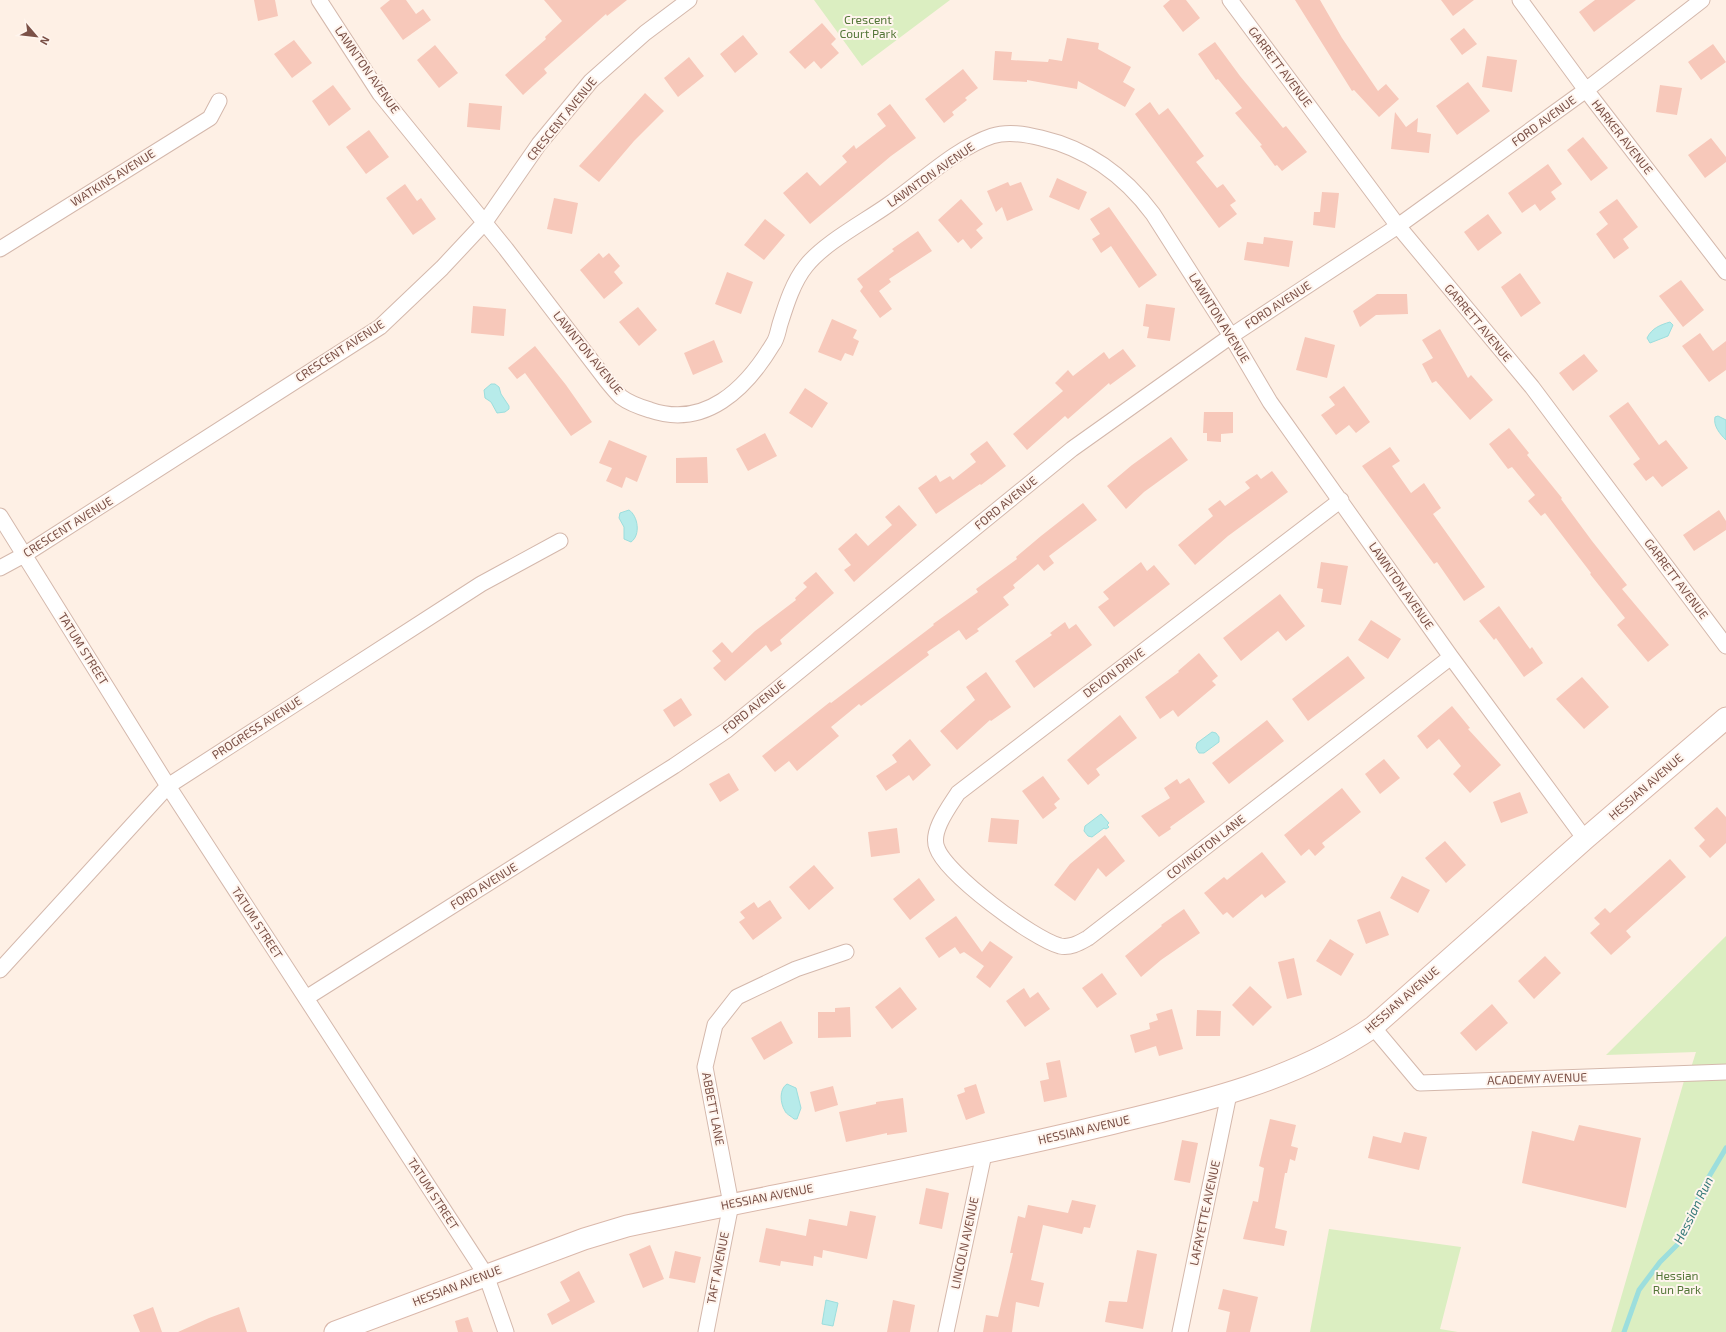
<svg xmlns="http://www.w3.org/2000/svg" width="1726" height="1332" font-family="'Exo 2',sans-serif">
	<rect width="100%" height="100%" fill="#fef0e5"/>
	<path fill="#dbeec1" d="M814,0H950L862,66Z
		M1726,936V1332H1611L1686,1074H1689L1696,1052L1606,1055Z
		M1329,1229L1461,1247L1440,1329L1458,1332H1310Z"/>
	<path fill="#b7ebea" stroke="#9cdedd" d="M1670,322L1673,325L1668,336L1650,343L1647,338C1652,328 1660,325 1670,322Z
		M491,384H495L499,387L501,394L509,406V409L505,412L497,413L491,402L485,398L484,390Z
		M1718,416L1726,420V440C1720,434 1713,426 1715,417Z
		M629,510C638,516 641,535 631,542L624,539V527L619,518L620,513Z
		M1212,732L1216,733L1219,737V742L1204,753H1199L1196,748L1197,743Z
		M1101,814L1109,823L1107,825L1109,827L1106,829L1104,828L1092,837L1088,836L1084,831L1085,826Z
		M787,1084L796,1088L801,1108L797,1119H794C791,1116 786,1114 785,1111C780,1103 779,1089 787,1084Z
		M826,1300L838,1303L833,1326L822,1324Z"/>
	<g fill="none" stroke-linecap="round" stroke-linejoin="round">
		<path stroke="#9cdedd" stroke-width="5" d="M1624,1332L1639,1290L1660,1262L1678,1244L1704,1185L1726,1148"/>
	</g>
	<path fill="#f7c8ba" d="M254,0H275L278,16L258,21Z
		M390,0H406L416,14L423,9L431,20L403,40L380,8Z
		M544,0H627L607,16L606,14L544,69L547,73L523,95L505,75L546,39L545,37L562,21Z
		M1170,0H1186L1200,18L1183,32L1163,6Z
		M1295,0H1320L1342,38L1378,91L1386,84L1399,99L1379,117L1354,90L1352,91Z
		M1441,0H1474L1453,16Z
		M1595,0H1636L1594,32L1579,12Z
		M822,23L836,39L831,44L839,53L821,69L814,61L805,69L789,52Z
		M1464,28L1477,44L1462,55L1450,39Z
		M743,35L758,54L735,73L720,54Z
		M1067,38L1099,43L1098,49L1131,67L1123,82L1135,89L1125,107L1078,81L1077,89L1027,80V82L993,80L995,51L1012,52L1011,60L1048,62L1049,59L1062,61Z
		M294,40L312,63L292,78L274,54Z
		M1215,42L1240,76L1283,128L1286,126L1307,152L1282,171L1277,165L1275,166L1260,146L1262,145L1235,113L1242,108L1218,79L1216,80L1198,54Z
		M1713,44L1726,62L1701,80L1688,62Z
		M435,45L458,73L439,88L417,60Z
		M1487,56L1517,60L1512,92L1482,87Z
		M689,57L704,76L678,97L664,78Z
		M963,69L978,88L965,98L967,100L952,112L954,115L944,123L925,99Z
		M1468,82L1490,111L1457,135L1436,106Z
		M333,85L351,109L329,126L312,101Z
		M1660,85L1682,88L1677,115L1656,112Z
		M645,93L664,111L634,141L599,182L579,166Z
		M1150,102L1159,115L1168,108L1204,156L1196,162L1217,188L1223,184L1236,201L1230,205L1237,214L1219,228L1135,114Z
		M469,103L502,106L500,130L467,127Z
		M890,104L916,138L891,156L810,224L783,193L807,172L820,186L847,162L842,156L854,145L856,149L886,126L877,114Z
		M1395,112L1406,127L1418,118L1417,132L1431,134L1429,153L1391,149Z
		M369,130L389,157L366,174L346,147Z
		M1583,137L1608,168L1591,181L1567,150Z
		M1711,138L1726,157V162L1705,178L1688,155Z
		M1548,164L1562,184L1551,192L1556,199L1540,211L1535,204L1522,213L1508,193Z
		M1057,178L1087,192L1079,210L1049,197Z
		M1008,182L1010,186L1021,182L1033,210L1007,221L1002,207L996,212L987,191Z
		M405,184L417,201L421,198L436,219L413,235L386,198Z
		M1322,192L1339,193L1335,228L1313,225L1314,212H1320Z
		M554,198L578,203L572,234L547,229Z
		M961,199L983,224L976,230L983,238L971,249L963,239L958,243L938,220Z
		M1617,199L1638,227L1623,239L1629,248L1614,259L1596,234L1608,224L1599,212Z
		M1109,207L1157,275L1139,288L1111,246L1101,253L1092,239L1100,234L1090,219Z
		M1488,214L1502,233L1478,251L1464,232Z
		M765,219L785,235L764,260L744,245Z
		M918,231L932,251L889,279L891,282L879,291L892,309L880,318L860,291L863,287L857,279L894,251L892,249Z
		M1264,237L1293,241L1289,267L1244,260L1247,242L1263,244Z
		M599,253L603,258L609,253L620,266L614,272L623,283L604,299L580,270Z
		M727,272L753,282L741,314L715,304Z
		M1520,273L1541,303L1521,317L1501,287Z
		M1681,280L1704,310L1683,327L1659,296Z
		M1377,294H1407L1408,314L1376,315L1360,327L1353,311Z
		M1146,304L1175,308L1170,341L1147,338L1149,327L1143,326Z
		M473,306L506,309L504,336L471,333Z
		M638,307L657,330L639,346L619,322Z
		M832,319L857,330L853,338L859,341L853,356L845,353L841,361L818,352Z
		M1440,329L1468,378L1471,375L1493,400L1470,420L1436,381L1432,383L1422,364L1433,358L1422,340Z
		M1700,333L1713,351L1726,341V370L1709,382L1682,346Z
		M1305,337L1335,345L1327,378L1296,370Z
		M714,340L723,362L693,375L684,353Z
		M535,346L566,385L592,422L571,436L525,373L517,379L508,368Z
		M1123,349L1136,366L1110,385L1109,383L1068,419L1065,416L1027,450L1013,434L1063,391L1055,383L1068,370L1073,376L1104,352L1109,359Z
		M1584,354L1598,371L1573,391L1559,373Z
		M1344,386L1370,422L1356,433L1349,425L1336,435L1321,415L1335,405L1329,397Z
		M805,388L828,403L812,428L789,413Z
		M1628,402L1659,445L1666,440L1688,468L1662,487L1653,476L1646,481L1633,464L1640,459L1609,416Z
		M1204,412H1233V433L1221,434V442L1207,441V433H1203Z
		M1509,428L1529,453L1527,455L1562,498L1561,499L1592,541L1627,585L1622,589L1669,645L1648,662L1617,625L1625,618L1590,574L1591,573L1545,513L1541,516L1528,501L1535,495L1512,467L1508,469L1489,444Z
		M765,433L777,456L748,471L736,449Z
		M1171,437L1188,460L1144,492L1126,509L1107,486L1132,465Z
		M609,440L647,456L637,482L626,477L622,488L606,481L612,468L599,463Z
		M987,441L1006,466L981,485L980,484L936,514L918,488L936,475L940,482L950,476L953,480L976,462L970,454Z
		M1390,447L1400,461L1392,466L1411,493L1424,483L1441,508L1433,514L1485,587L1464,601L1437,562L1434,564L1362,466Z
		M707,457L708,483H676V458Z
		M1272,471L1288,492L1228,536L1195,565L1178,545L1213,516L1208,509L1220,500L1225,506L1250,488L1245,482L1257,474L1261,479Z
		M1083,503L1097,520L1049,556L1054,563L1044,571L1038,564L1013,585L1015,588L1003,597L1009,605L977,629L979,631L966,640L959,630L927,652L929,655L861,706L859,704L831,727L839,736L797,771L789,761L775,772L762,756L830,702L831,703L934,625L933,624L978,592L976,589L1017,559L1016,557L1041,536Z
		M899,505L917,525L854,582L844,570L851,565L838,549L856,533L868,546L892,525L885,517Z
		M1719,510L1726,521V530L1694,551L1683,535Z
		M1141,562L1147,571L1154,565L1170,584L1114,627L1098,607L1109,599L1103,592Z
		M1321,562L1348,566L1341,605L1321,602L1323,589L1317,588Z
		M816,572L834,593L780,640L782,644L771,652L766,645L725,681L713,668L721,661L712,651L722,642L732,653L755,631L796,600L795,598L807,587L803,583Z
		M1280,594L1305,626L1286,641L1278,631L1241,661L1223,638Z
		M1499,606L1530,649L1532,647L1543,663L1524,677L1496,638L1494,640L1479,621Z
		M1371,620L1401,639L1388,659L1358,640Z
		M1065,622L1069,629L1076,624L1092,645L1034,688L1015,661L1052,635L1050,633Z
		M1199,653L1218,676L1212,681L1216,685L1178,717L1173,710L1160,719L1145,697L1179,672L1178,671Z
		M1348,656L1365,678L1308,721L1292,699Z
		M986,672L1011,707L991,721L990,720L957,750L940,731L975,700L966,687Z
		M1582,677L1609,707L1584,729L1556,699Z
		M681,698L692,715L674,727L663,710Z
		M1452,706L1470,728L1468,729L1501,765L1470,793L1453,774L1461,766L1439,739L1427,749L1417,736Z
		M1120,715L1137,738L1096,769L1100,775L1088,785L1067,760Z
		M1267,720L1284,741L1229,784L1212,763Z
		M910,739L931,765L913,781L909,775L886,791L876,776L897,762L892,755Z
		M1384,759L1400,778L1380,794L1365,774Z
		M729,773L739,790L720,802L709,784Z
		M1043,776L1060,799L1054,804L1057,808L1043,819L1022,791Z
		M1189,778L1205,802L1170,827L1171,829L1159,837L1141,816L1170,798L1164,788L1177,779L1180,784Z
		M1342,788L1361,812L1322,843L1325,847L1315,856L1309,849L1301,856L1284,835Z
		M1520,792L1528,813L1501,823L1493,802Z
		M1717,807L1726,817V843L1710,858L1699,846L1705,840L1694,828Z
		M991,818L1019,820L1017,844L988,842Z
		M897,828L900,853L871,857L868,832Z
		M1105,835L1125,861L1106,877L1098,868L1075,901L1054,885L1070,864Z
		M1445,841L1466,865L1446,883L1425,858Z
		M1262,852L1286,882L1265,898L1262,894L1233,918L1227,912L1223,915L1204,893L1224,877L1227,880Z
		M1670,859L1686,877L1626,931L1631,937L1611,955L1590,933L1600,924L1594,918L1605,908L1610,913Z
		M814,865L834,888L809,910L789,887Z
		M1402,876L1430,890L1418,913L1390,898Z
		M919,878L935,900L910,920L893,899Z
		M770,900L782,918L753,940L739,922L745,918L740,912L754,902L758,908Z
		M1184,909L1200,933L1161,960L1141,977L1125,956L1162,926L1161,925Z
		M1380,911L1389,935L1366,944L1357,920Z
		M956,916L982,952L990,941L1013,957L990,988L976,977L984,966L964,952L960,954L955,947L939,958L925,938Z
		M1330,939L1354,954L1341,976L1316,961Z
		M1545,956L1561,973L1534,999L1518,981Z
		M1294,958L1302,995L1287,999L1278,962Z
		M1102,973L1117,994L1097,1008L1082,988Z
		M1250,986L1272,1007L1253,1026L1232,1005Z
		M900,987L917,1009L892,1029L875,1007Z
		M1024,988L1030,998L1038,992L1050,1009L1025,1027L1006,1001Z
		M1492,1004L1508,1023L1476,1051L1460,1033Z
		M850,1007L851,1037L818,1038V1012H835V1008Z
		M1172,1009L1183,1049L1159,1056L1156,1046L1135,1053L1130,1035L1150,1029L1149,1023L1158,1020L1156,1014Z
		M1197,1010L1221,1011L1220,1036H1196Z
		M781,1021L793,1043L764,1060L751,1038Z
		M1060,1060L1067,1097L1044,1102L1040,1081L1049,1079L1046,1063Z
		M976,1084L985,1113L966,1120L957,1095L965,1092L964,1088Z
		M833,1086L838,1105L815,1112L810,1092Z
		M903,1098L907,1132L887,1135V1133L846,1142L839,1112L876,1104V1102Z
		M1270,1119L1296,1125L1291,1146L1298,1148L1295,1161L1290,1159L1287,1173H1285L1275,1228L1287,1231L1284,1246L1243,1239L1253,1201L1258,1202L1264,1168L1259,1166Z
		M1579,1125L1641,1138L1626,1208L1522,1183L1532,1131L1574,1141Z
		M1404,1132L1427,1137L1419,1170L1368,1158L1373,1136L1401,1143Z
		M1182,1140L1198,1143L1190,1183L1174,1180Z
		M926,1188L949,1193L942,1229L919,1224Z
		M1072,1200L1096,1205L1090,1228L1084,1227L1082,1234L1043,1225L1031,1280L1044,1283L1039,1307L1016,1302L1012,1332H983L986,1315L998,1317L1013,1253H1010L1018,1216L1025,1218L1028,1205L1068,1213Z
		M850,1211L876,1216L867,1259L823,1250L822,1258L814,1256L813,1266L781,1261L780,1266L759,1262L766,1228L806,1236L809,1219L847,1226Z
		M650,1245L664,1279L643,1288L629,1254Z
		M1137,1250L1157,1254L1143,1329L1105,1322L1109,1301L1127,1302Z
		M675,1251L701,1257L695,1283L669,1278Z
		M579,1271L595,1302L552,1325L547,1314L570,1301L560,1282Z
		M1223,1289L1258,1297L1250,1332H1226L1230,1312L1218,1309Z
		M893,1300L915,1305L910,1332H887Z
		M153,1307L162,1332H140L133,1315Z
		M239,1307L247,1332H178L209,1318Z
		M468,1317L473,1332H458L455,1321Z"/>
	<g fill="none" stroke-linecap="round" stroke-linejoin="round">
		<g stroke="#d4b8ac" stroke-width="17">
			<path id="minor" d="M319,0L380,94L506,249L607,381C611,386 616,392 621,397C629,403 640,407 650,410C705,429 746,389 773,344C777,339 778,331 780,324C786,305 793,282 806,266C824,243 864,222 888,205C920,183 956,148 992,136C1008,131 1025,134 1041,138C1088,149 1124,175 1153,214L1231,336L1270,402L1451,657L1585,839
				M1230,0L1398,226L1532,387L1726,646
				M1520,0L1586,90L1726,272
				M0,249L210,118L219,101
				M1341,500L958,793C949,807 930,832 937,848C946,874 1033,939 1060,946C1071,948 1079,943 1088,938L1451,657
				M0,516L168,786L486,1275L506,1332
				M0,568L24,555L380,327L442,268L485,222L539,144L591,81L645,33L689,0
				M0,970L168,786L481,584L560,541
				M306,998L674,766L727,730L1072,449L1231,336L1398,226L1586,90L1702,0
				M1373,1027L1420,1083L1726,1072
				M706,1332L731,1204L705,1067L715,1025L737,997L796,969L846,952
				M946,1332L984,1154
				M1180,1332L1229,1094"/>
		</g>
		<g stroke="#dab8ab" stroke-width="23">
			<path id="secondary" d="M335,1332L584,1239L627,1226C780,1194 933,1166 1085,1130C1184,1106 1288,1085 1373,1027L1585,839L1726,718"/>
		</g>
		<use href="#minor" stroke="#fff" stroke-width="15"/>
		<use href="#secondary" stroke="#fff" stroke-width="21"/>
	</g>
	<g text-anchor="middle" stroke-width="4" stroke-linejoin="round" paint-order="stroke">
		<g font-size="12" fill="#547638" stroke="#fff5ee">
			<text x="868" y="24">Crescent<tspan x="868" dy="14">Court Park</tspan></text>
			<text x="1677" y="1280">Hessian<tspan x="1677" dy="14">Run Park</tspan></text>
		</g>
		<g font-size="12" fill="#7b5147" stroke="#fff5ee">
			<text transform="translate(1280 67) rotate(53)" y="4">GARRETT AVENUE</text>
			<text transform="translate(367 70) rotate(55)" y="4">LAWNTON AVENUE</text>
			<text transform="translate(562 119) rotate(-51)" y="4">CRESCENT AVENUE</text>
			<text transform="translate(1544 121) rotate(-36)" y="4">FORD AVENUE</text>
			<text transform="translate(1622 137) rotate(52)" y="4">HARKER AVENUE</text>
			<text transform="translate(931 175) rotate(-35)" y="4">LAWNTON AVENUE</text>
			<text transform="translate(113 178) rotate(-32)" y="4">WATKINS AVENUE</text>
			<text transform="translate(1278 305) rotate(-33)" y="4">FORD AVENUE</text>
			<text transform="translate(1219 318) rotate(58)" y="4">LAWNTON AVENUE</text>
			<text transform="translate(1478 323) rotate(50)" y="4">GARRETT AVENUE</text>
			<text transform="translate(340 351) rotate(-33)" y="4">CRESCENT AVENUE</text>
			<text transform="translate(588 353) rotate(51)" y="4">LAWNTON AVENUE</text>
			<text transform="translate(1006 503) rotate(-39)" y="4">FORD AVENUE</text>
			<text transform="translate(68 527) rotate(-32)" y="4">CRESCENT AVENUE</text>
			<text transform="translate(1676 579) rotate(53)" y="4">GARRETT AVENUE</text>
			<text transform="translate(1401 586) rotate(55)" y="4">LAWNTON AVENUE</text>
			<text transform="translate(83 649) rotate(58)" y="4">TATUM STREET</text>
			<text transform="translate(1114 673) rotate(-37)" y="4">DEVON DRIVE</text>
			<text transform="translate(754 707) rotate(-39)" y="4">FORD AVENUE</text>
			<text transform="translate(257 728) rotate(-33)" y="4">PROGRESS AVENUE</text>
			<text transform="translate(1646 787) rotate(-41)" y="4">HESSIAN AVENUE</text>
			<text transform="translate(1206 847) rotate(-38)" y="4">COVINGTON LANE</text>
			<text transform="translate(484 886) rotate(-32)" y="4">FORD AVENUE</text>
			<text transform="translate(257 923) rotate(57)" y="4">TATUM STREET</text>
			<text transform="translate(1402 1000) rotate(-41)" y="4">HESSIAN AVENUE</text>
			<text transform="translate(1537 1079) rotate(-2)" y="4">ACADEMY AVENUE</text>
			<text transform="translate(713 1109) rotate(79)" y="4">ABBETT LANE</text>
			<text transform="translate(1084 1130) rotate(-13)" y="4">HESSIAN AVENUE</text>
			<text transform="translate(433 1194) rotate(57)" y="4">TATUM STREET</text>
			<text transform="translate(767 1197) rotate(-11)" y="4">HESSIAN AVENUE</text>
			<text transform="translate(1205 1213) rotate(-78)" y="4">LAFAYETTE AVENUE</text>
			<text transform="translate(965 1243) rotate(-78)" y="4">LINCOLN AVENUE</text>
			<text transform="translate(718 1268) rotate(-79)" y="4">TAFT AVENUE</text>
			<text transform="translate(457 1286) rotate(-21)" y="4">HESSIAN AVENUE</text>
		</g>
		<g font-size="13" font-style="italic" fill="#367a7a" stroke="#fff5ee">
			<text transform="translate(1693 1210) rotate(-64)" y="5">Hessian Run</text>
		</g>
	</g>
	<g transform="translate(36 36) rotate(118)" stroke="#fff5ee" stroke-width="3" paint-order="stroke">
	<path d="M0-3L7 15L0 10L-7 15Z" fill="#7b5147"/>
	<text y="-6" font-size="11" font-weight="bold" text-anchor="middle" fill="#7b5147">N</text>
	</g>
</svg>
